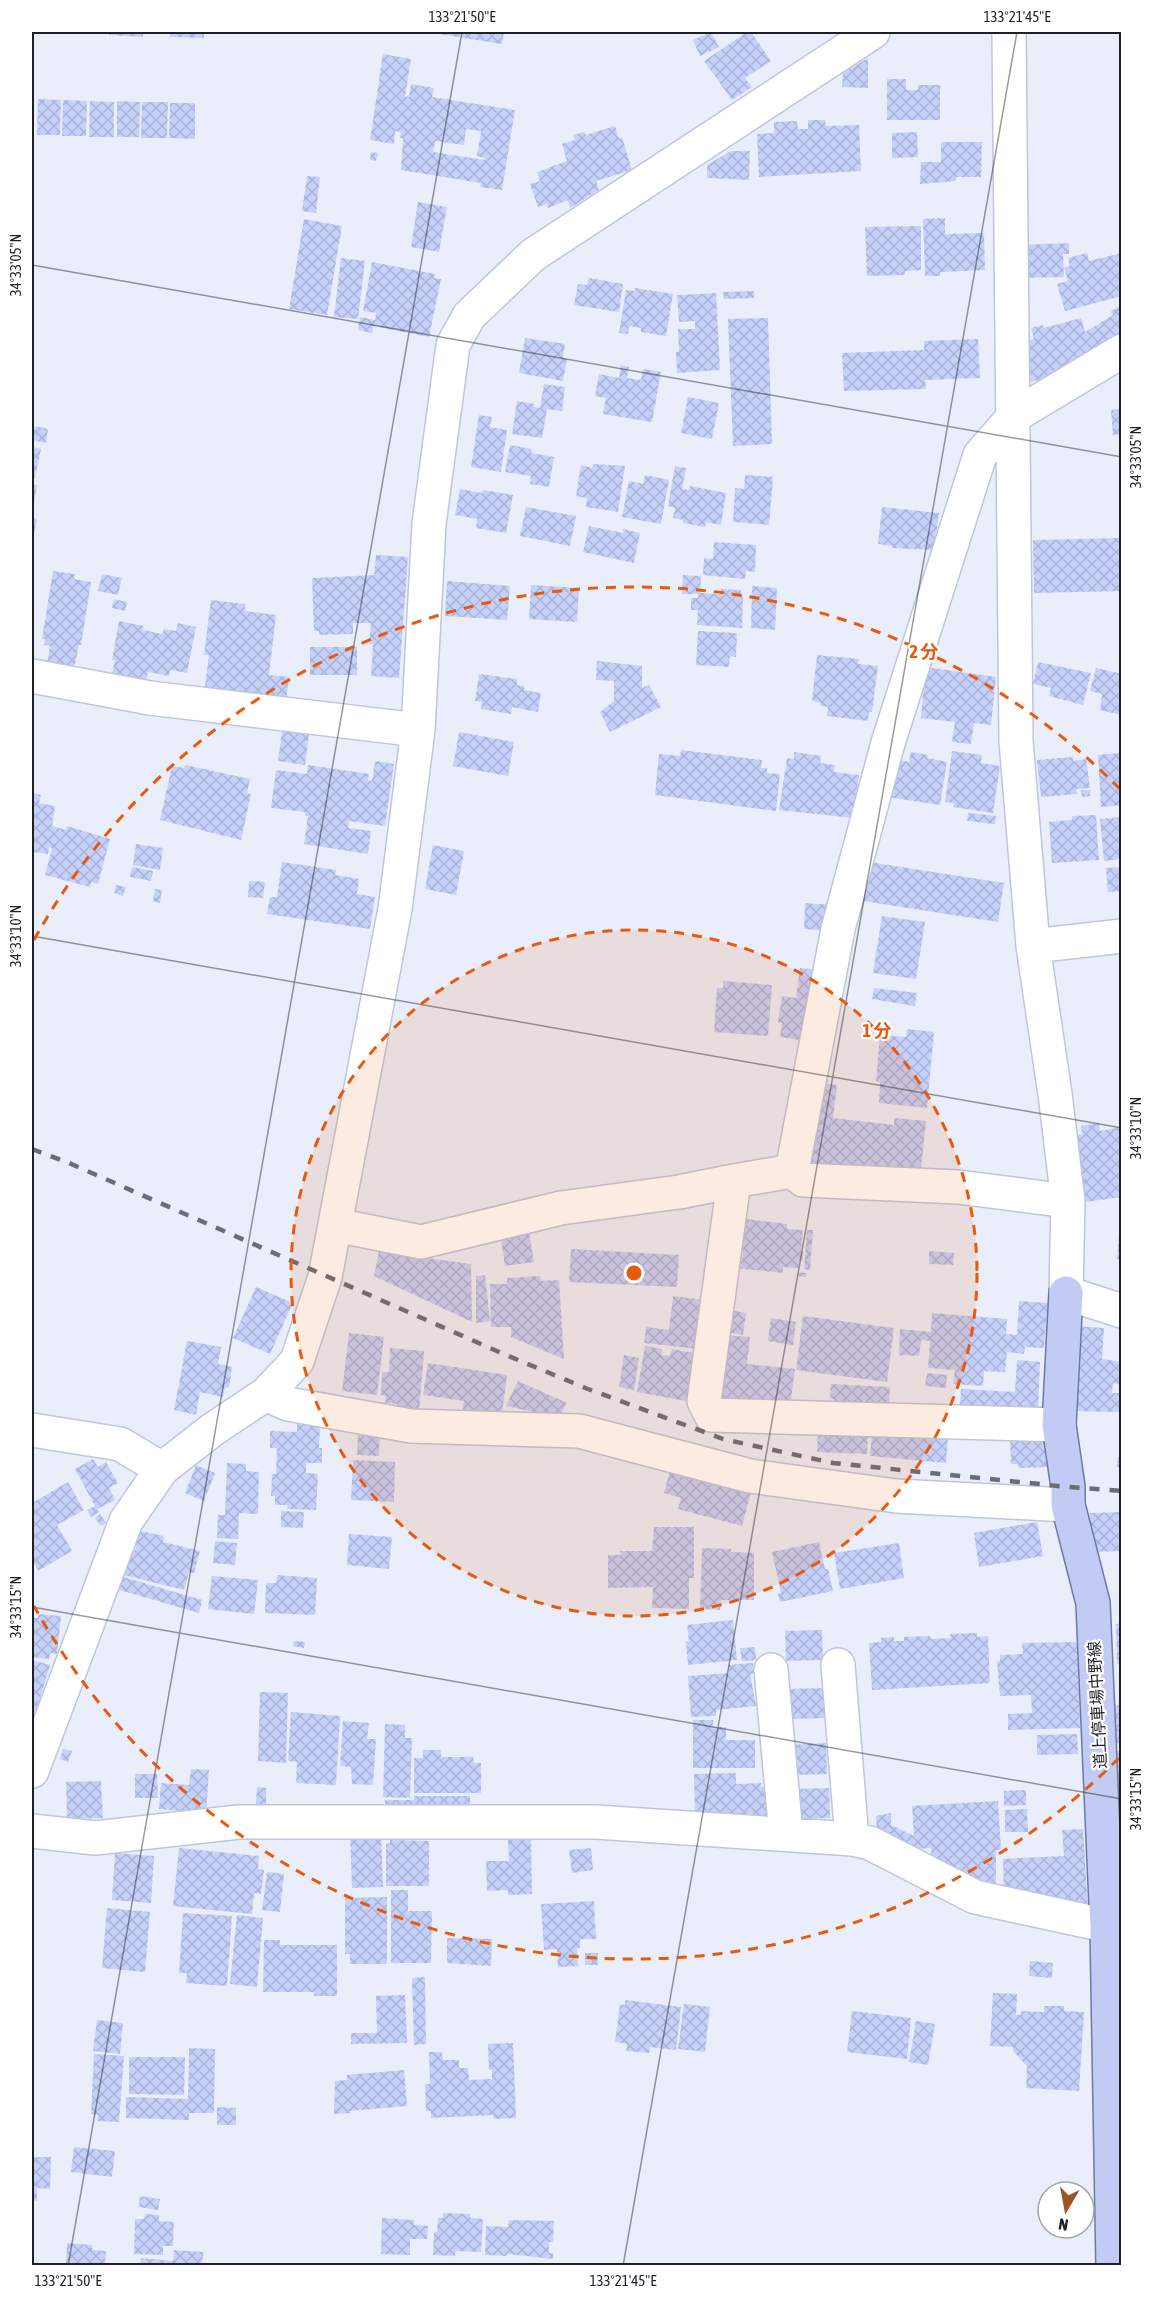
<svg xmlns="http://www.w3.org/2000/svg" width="1153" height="2297" font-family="'Asap Condensed','Noto Sans JP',sans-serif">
	<defs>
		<pattern id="building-cross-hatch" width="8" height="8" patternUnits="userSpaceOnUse" patternTransform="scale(1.5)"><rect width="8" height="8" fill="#c6d1fb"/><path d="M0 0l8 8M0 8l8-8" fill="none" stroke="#aab3d7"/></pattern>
	</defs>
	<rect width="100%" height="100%" fill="#eaeefb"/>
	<path fill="url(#building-cross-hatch)" fill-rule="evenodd" d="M109,32H143V37L109,35Z
		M170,32H204V38L170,37Z
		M439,32H504L502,44L439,34Z
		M711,32L719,47L700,56L693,40Z
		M747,32H751L771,61L745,78L752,87L732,100L704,61Z
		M383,54L411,59L405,96L409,97L411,84L434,88L432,97L515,110L502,190L480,187L481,183L401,170L403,138H400L401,132L395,131L394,144L370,140ZM466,129L481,131L477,156L485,158V160L433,152L435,141L464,145Z
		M868,58V88L842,87L843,73Z
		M887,79H906V90H918V85H940V120H887Z
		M38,99L61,100L60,135H37Z
		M63,100L87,101L86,136H62Z
		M90,101L114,102V137H89Z
		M117,101L140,102L139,137H117Z
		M142,102H168L167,138H141Z
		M170,103H195V139L169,138Z
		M808,120H825L826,126L859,125L861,171L759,177L757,134L774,133V122L797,121L798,129H808Z
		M615,126L619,139L622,137L632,170L596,181L599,190L570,208L568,200L548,208L547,204L538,207L530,184L540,181L537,172L567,161L562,144L575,140L573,135L584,132L586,135Z
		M917,132L918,157L892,158V133Z
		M941,142H982L981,177H956V181L920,184L921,162H941Z
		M731,151H750L749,180L707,178V165Z
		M371,152L378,153L376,161L370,160Z
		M307,176L320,177L316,213L302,211Z
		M418,202L447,207L439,252L411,247Z
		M945,218V234L984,233L985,270L940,272V276H925L923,219Z
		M304,219L342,226L327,315L289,309Z
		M921,226V270L905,271V275L867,276L865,227Z
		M1069,243V254H1063L1064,277L1021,278L1020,245Z
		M1087,253L1089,261L1122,253V296L1065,311L1057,284L1068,281L1064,268L1070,266L1068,258Z
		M341,258L365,261L358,319L334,317Z
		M372,262L435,274L434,278L441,279L429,337L373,326L372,333L358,330L360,317L375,320L376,313L363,311Z
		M589,278L623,284L619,312L574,305L578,284L587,285Z
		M635,288L673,294L666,336L641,332V328L629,326L628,334L619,333L626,290L635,291Z
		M754,291V298L724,299L723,292Z
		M716,293L720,370L677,373L676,352H679L678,329H695V321L679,322L677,295Z
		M1122,305V339L1091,356L1068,362L1069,368L1053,372L1054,376L1031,382L1021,342L1034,339L1031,328L1043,325L1044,328L1081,318L1085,332L1113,315L1111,311Z
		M768,318L772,444L733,446L728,319Z
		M525,338L565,344L563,358L567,359L563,381L519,373Z
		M978,339L980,378L925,380L926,389L844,391L842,353L924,350V341Z
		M621,365L629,367L627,378L641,380L643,369L661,372L652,422L603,414L606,398L595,396L599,374L619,378Z
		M544,384L565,387L562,411L547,409L542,438L512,434L517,401L535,404L534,407L540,408Z
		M688,397L719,403L712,439L681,433Z
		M1122,409V434L1113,435L1111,410Z
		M479,415L492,417L490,427L507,430L501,472L471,467Z
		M35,426L48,429L46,443L32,440Z
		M510,445L532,449L531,453L554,457L549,487L530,484L531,476L505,472Z
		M32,447L41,449L35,478H32Z
		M593,464L625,466L618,512L586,507L587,498L576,496L581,465L592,468Z
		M675,466L686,468L682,489L689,490L690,486L726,493L721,525L706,522L705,527L683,523V520L673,518L675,508L668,506Z
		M645,475L669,480L661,524L622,517L629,481L643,484Z
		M745,475L773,477L769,525L733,522L735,488L744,489Z
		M32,484L37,485L33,511H32Z
		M460,489L482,493L483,490L513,495L506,533L476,528L477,519L455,515Z
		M526,507L576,516L570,546L520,536Z
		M882,507L939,513L934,550L892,548L893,546L878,544Z
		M32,518L37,519L33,540H32Z
		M589,526L623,533V529L640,533L634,563L583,552Z
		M1122,538V591L1034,593L1033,540Z
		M714,542L756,545L755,572L746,571L745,579L703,575L704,558L713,559Z
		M376,555L408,557L399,678L371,676L373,644H369L371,623H353V634L319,635V631H314L312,578L374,575Z
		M53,571L75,574L74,579L91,582L81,645H79L74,669L47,664L50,646L44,645L45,639H42Z
		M102,574L122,578L118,595L98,591Z
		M683,575L701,576L700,593L720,594L721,589L741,590V595H743L742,628L697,625L698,610H691V598H698V594H682Z
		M447,581L510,586L507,620L445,616Z
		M531,585L579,588L577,622L529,619Z
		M752,586L777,588L775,630L751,628Z
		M114,599L127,602L125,611L112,608Z
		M211,600L245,604V611L276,615L269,675L289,677L286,703L204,694L209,655H204Z
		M119,621L144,626L143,630L162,634L164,629L176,631L178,623L196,627L187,673L170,670L169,676L148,672L146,682L112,675L115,660H112Z
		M698,631L737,633L736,657L730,656L729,667L696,665Z
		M310,647H357V675H310Z
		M817,655L859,659L858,664L878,666L872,712H869L868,721L827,716L828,707L820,706L821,703L812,701Z
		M597,661L642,666V688L649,685L661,707L610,732L600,712L614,701V681L596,680Z
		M1038,662L1091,673L1083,705L1049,696L1051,688L1033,684Z
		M925,667L996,677L991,725L974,723L971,744L952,742L955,722L921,718Z
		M1096,668L1122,674V715L1100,710L1102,694L1090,691Z
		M479,674L517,679V685L524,686V690L541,693L538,712L512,707L511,714L481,709L482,702L475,701Z
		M283,724L310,727L305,765L278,761Z
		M459,732L514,742L508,776L453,766Z
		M681,750L762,760L761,768H767V773L780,774L776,811L655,795L659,754L680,756Z
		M952,751L982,755L981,763L1000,766L993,813L953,807L954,803L945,802Z
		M794,752L821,756L820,763L835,765L834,772L859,775L853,818L779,810L787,758L794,759Z
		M911,752L928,755L927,758L947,762L940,805L888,797L894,773L897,774L899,760L909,762Z
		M1121,753L1122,805L1101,807L1098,755Z
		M1073,757V761L1086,759L1090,788L1076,789L1077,794L1041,797L1037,760Z
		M375,761L394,764L385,826L349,821L348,828L371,831L368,854L304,844L308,816H305V812L271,808L276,770L307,774L308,765L369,774L368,780L372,781Z
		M185,765L250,779L247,793L251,794L241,840L160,820L172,766L184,768Z
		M1081,790H1090V796L1082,797Z
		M32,793L41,795L39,803L55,806L52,826L66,830L67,826L110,839L98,884L91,882L90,887L45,875L52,848L49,847L48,854L32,852Z
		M968,813L996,816L995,824L967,821Z
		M1096,815L1099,860L1052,863L1049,822L1072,820V816Z
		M1122,817V859L1104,861L1100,819Z
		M136,844L163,848L160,870L133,865Z
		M433,845L464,851L456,895L425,889Z
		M282,862L336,870L335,875L359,879L357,894L375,897L370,929L267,914L270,897H277Z
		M869,862L1004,883L998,922L863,901Z
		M132,867L153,871L151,881L130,877Z
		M1122,867V891L1108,892L1106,868Z
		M249,881L265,882L263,898L248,897Z
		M116,885L126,887L123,896L114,893Z
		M155,889L162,890L160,903L153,901Z
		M805,903L832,905L830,931L804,929Z
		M882,916L925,922L916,979L873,973Z
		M800,968L820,970L806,1041L780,1037L782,1023L778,1022L782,996L796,998Z
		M723,981L772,985L768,1036L714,1032L717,988H723Z
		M874,988L917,993L915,1006L872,999Z
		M907,1029L934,1032L927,1108L879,1103L880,1082L876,1081L880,1035L906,1037Z
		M820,1079L828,1080V1084L837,1085L833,1118L894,1125V1118L926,1121L920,1179L870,1166L868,1180L818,1167L819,1163L811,1162Z
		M1099,1123L1100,1131L1122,1127V1197L1078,1203L1071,1136L1082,1134L1081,1126Z
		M746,1219L787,1224V1229L803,1230L801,1251L804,1252L802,1261H799L798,1268L783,1267V1273L734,1268V1261H742L743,1252H737L741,1222L745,1223Z
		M1120,1222H1122V1260L1117,1259Z
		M528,1227L534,1262L505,1266L500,1232Z
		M807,1230H813L810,1270L804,1269Z
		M380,1246L412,1256L471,1264L472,1322L374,1276Z
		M571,1249L679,1255L677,1287L569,1282Z
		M929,1251L954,1253L953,1265L929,1264Z
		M798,1272L806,1273V1277L797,1276Z
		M485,1275L490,1321L476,1323V1276Z
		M540,1276L541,1281L559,1280L564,1359L511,1337V1327H491L490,1284H507V1278Z
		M256,1287L293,1303L270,1354L233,1338Z
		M673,1296L704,1300L698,1349L644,1343L646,1327L669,1330Z
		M1019,1301L1048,1303L1044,1348L1025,1347L1024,1354L1007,1352L1005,1372L984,1371L983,1386L953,1384L955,1370L928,1368L930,1341L921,1340L919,1356L899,1355L900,1329L931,1332L932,1313L1007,1319L1006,1334L1017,1335Z
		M724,1309L746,1313L743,1335L721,1331Z
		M803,1316L894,1328L887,1382L796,1370Z
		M771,1318L796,1322L793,1345L768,1341Z
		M1073,1326L1104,1328L1102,1359L1122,1362V1385L1113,1383L1112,1393H1122V1412L1067,1411Z
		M349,1333L384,1337L377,1395L342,1391Z
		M719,1335L750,1337L747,1364L795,1369L791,1400L803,1401L714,1404Z
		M187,1341L221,1347L218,1364L232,1367L229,1388L225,1387L223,1397L200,1392L196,1415L174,1410Z
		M645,1346L662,1349L661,1355L670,1356L672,1349L700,1354L691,1402L637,1392Z
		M390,1348L424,1351L419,1413L396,1412L397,1404L385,1403L386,1396L381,1395L382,1372H389Z
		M624,1355L639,1358L634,1390L619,1387Z
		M1017,1360L1040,1362L1038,1410L960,1406L961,1389L1015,1392Z
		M428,1363L507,1375L502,1414L461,1418L464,1401L423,1395Z
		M927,1373L947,1375L946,1388L925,1386Z
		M518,1381L567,1403L559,1417L506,1406Z
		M831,1384L890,1387L889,1404L872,1403V1419L833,1417L834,1399H830Z
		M297,1423L320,1424L319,1448H322V1463H306V1473L318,1474L316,1510L287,1509L288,1505H275V1496H271L272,1474H276L277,1448H270V1431L297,1432Z
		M358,1432H380L379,1456L357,1455Z
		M818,1433L868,1435L867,1454L817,1452Z
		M1019,1433L1047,1435L1049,1467L1019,1468L1018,1464H1011L1010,1442L1019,1441Z
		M872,1434L948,1439L946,1463L870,1456Z
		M1118,1457H1122V1467H1117Z
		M93,1459L98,1467L106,1462L118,1483L109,1488L115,1500L97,1509L99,1512L91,1517L87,1510L95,1506L75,1469Z
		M353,1460L395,1462L394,1502L351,1500Z
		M227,1463L246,1464V1471L259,1472L258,1514L239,1513L238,1539L217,1538L218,1515H225Z
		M196,1465L215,1473L204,1501L185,1493Z
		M671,1466L752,1488L742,1526L678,1509L681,1498L664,1493Z
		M68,1482L84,1510L57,1525L72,1551L38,1571L32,1559V1503Z
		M281,1511L304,1512L303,1528L281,1527Z
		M1122,1512V1551L1090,1552V1513Z
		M100,1514L106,1523L101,1526L95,1518Z
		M1037,1522L1043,1556L979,1567L974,1533Z
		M654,1527H694V1578H689V1609L652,1608L653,1587L608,1588V1555H621L620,1551H652Z
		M140,1531L164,1536L163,1542L200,1551L194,1573L189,1572L184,1590L124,1575L129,1551L134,1553Z
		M349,1534L392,1537L389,1569L347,1565Z
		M215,1541L237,1543L235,1565L213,1563Z
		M819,1542L825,1569H828L833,1591L780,1602L778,1594L781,1593L772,1552Z
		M899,1543L904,1578L840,1589L834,1553Z
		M702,1548L731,1549V1552L754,1553V1600H721L720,1610L700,1609Z
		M277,1575L317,1578L315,1615L265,1613L266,1583H276Z
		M120,1576L202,1600L199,1613L116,1589Z
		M212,1576L258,1580L254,1614L208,1609Z
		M38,1614L61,1616L57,1654L50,1653L49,1659L32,1657V1618H38Z
		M733,1620L737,1660L688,1665L686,1642L689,1641L687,1625Z
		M1122,1623V1664H1117L1116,1624Z
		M822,1630L823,1660L786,1661L785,1631Z
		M977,1633V1637L988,1636L990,1683L872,1690L869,1643L881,1642V1638L894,1637V1641H904V1637L930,1636L931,1639L951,1638L950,1634Z
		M294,1641L305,1642L304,1648L293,1646Z
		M1077,1642L1080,1728L1008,1730V1714L1032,1713L1031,1695L1000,1696L997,1662L1000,1661V1655L1023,1654L1022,1643Z
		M755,1647L756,1660L742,1661L740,1648Z
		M32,1660L50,1665L32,1725Z
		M753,1663L754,1674H750L756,1706L716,1710V1716L691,1717L688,1676L729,1673L728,1665Z
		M825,1688L826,1718L788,1719L787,1689Z
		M260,1692L288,1693L286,1763L258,1761Z
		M1122,1705V1743L1112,1744L1110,1706Z
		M291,1712L340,1716L336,1785L296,1783L297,1762L288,1761Z
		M693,1720H713V1727H726V1740H755V1768H693Z
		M343,1721L369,1723L367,1739H376L373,1785L352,1784L351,1767L340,1766Z
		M385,1724L405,1725V1738H412L410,1798L383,1797Z
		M1077,1734L1078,1754L1037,1755V1735Z
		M826,1743L827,1774L791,1775L789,1745Z
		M63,1749L72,1751L68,1762L60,1759Z
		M423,1750H441V1757H473L474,1763H481V1793H414V1758H423Z
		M1110,1751H1122V1818H1112Z
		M191,1769L209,1770L206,1813L159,1809L161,1783L189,1785Z
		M736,1773V1784L761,1783V1787H768L769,1816L736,1817L695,1821L694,1774Z
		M135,1774H157L158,1798H135Z
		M101,1781L103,1818L67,1819L66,1782Z
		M257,1787L266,1788V1804H256Z
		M829,1788L830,1818L792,1819L791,1789Z
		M1026,1790V1805L1004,1806V1791Z
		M414,1796H470V1815H385V1800H414Z
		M998,1801L1001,1850H996V1885L992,1888L932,1865L931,1848L915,1849L877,1835L876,1816L891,1813V1825L914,1836L912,1806Z
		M1027,1809L1028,1832H1005V1810Z
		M1083,1829L1088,1911L1004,1895L1003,1859L1064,1856L1062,1830Z
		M350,1832H381L383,1887L352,1888Z
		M390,1840L429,1841V1886H386V1844L390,1843Z
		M508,1840H531L532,1894L508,1895V1890L487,1891L486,1861H509Z
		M179,1848L259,1856L258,1869L264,1870L261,1894L254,1893L252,1914L173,1906Z
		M591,1848L593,1870L572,1873L569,1850Z
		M115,1853L154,1856L151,1903L112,1900Z
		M267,1872L284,1874L280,1912L262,1910Z
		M391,1890H408V1911H432L431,1963H391Z
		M387,1897V1964H350V1954H345V1898Z
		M594,1901L596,1939H580V1948H577L578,1966L558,1967L557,1949L544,1950L541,1904Z
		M107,1908L150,1912L145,1972L102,1968Z
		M183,1913L232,1916L227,1986L186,1983L187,1973H179Z
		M237,1915L263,1918L257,1987L230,1984Z
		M447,1938L492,1939L491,1966L447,1963Z
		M264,1940H280V1945H337V1996H314V1992H263Z
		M585,1953H598V1965H585Z
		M1030,1961L1053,1963L1052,1978L1029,1976Z
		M425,1977L426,2044L414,2045L412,1978Z
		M993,1993L1017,1994L1016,2015H1021V2011L1044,2012V2006H1064V2011L1084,2012L1079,2091L1026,2088L1027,2066L1013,2051V2047L990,2046Z
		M405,1995L407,2043L351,2044V2033H377L376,1996Z
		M625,2000L681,2007L676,2050L650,2047L649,2053L626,2051L627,2044L615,2042L620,2004L625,2005Z
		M684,2004L710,2007L705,2052L678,2049Z
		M852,2011L911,2018L907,2059L847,2052Z
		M97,2020L123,2023L120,2054L93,2051Z
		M916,2021L935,2024L928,2065L909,2062Z
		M513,2043L516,2118L494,2119L493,2115L431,2118V2111H426L425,2084H430L429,2052H442L443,2060H459V2068H468L469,2080L492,2079V2070H489L488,2044Z
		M189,2048L215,2049L214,2113H189V2120L126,2118V2097L188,2099Z
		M94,2054L124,2056L119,2122L97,2121L98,2115L91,2114Z
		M129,2057H185L184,2095L129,2094Z
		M404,2070L407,2106L349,2111L350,2113L334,2114L335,2081L347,2080V2075Z
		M217,2107L236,2108V2125H217Z
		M74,2147L115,2151L112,2177L71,2172Z
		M32,2157H51L50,2189L37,2188V2201H32Z
		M140,2196L160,2199L158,2210L139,2207Z
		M443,2213L470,2214V2218L483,2219L481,2252L456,2251L455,2256L433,2255L434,2232H437L438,2218H443Z
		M145,2214L159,2215V2221L174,2222L173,2246H163V2255L134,2254L135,2219H144Z
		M382,2218L414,2220V2225L428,2226L427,2239H410V2255L381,2254Z
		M509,2220L554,2221L553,2242H549V2253H553V2259L507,2254V2256L485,2255L486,2226L508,2227Z
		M67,2243L92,2245V2250L106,2251L105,2266H66Z
		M174,2250L204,2252L201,2266H140L141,2258L173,2261Z"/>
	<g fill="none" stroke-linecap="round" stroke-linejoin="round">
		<g stroke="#bfc6dc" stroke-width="36">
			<path id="minor" d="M1009,32L1016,741L1033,946L1055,1094L1068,1201L1066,1293L1122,1311
				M32,676L150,698L418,730
				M1033,946L1122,936
				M792,1171L803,1180L958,1187L1068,1201
				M335,1225L421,1242L561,1208L679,1192L734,1181
				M266,1394L288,1404L411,1426L579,1431L750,1476L896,1496L1068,1505
				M1059,1425L711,1415L704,1401L734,1181L792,1171L838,929L888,743L980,455L1014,416L1122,351
				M32,1430L120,1444L162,1469
				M838,1665L852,1839
				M771,1670L786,1834
				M32,1771L126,1521L162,1469L212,1430L266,1394L297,1361L325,1277L395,909L418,730L429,524L453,345L469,316L533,255L873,32
				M32,1831L95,1838L239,1822H596L852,1839L870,1843L975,1897L1122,1929"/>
		</g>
		<g stroke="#6d79a8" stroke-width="36">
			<path id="major" d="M1066,1293L1059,1425L1068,1487V1505L1093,1603L1107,1927L1113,2266"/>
		</g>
		<use href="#minor" stroke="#fff" stroke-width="33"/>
		<use href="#major" stroke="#c1cbf4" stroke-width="33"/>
		<path stroke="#6a6d77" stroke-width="4.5" stroke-dasharray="10 10" stroke-linecap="butt" d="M32,1149L69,1163L506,1355L588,1389L723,1439L833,1463L1068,1487L1122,1491"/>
	</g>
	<path fill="none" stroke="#1d2028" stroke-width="1.5" stroke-opacity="0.45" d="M32,265L1122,457M32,936L1122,1128M32,1607L1122,1799M68,2266L462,32M623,2266L1017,32"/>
	<circle cx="634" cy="1273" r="343" fill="#e8590c" fill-opacity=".12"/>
	<g fill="none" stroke="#e8590c" stroke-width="3" stroke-dasharray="10 8">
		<circle cx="634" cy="1273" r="343"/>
		<path d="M1119 1758A686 686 0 0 1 34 1606M34 940A686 686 0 0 1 1119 788"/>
	</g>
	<g text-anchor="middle" stroke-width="4.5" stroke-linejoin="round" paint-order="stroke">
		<g font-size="16" fill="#1d2028" stroke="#fff">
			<text transform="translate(1097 1705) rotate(-93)" y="6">道上停車場中野線</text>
		</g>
	</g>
	<circle cx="634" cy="1273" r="9" fill="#e8590c" stroke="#fff" stroke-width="3"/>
	<g font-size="18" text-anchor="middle" font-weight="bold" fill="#e8590c" stroke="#fff" stroke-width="4.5" stroke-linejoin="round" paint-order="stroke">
		<text x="924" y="658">2 分</text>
		<text x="877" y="1037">1 分</text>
	</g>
	<rect width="1153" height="2297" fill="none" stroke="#ffffff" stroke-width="66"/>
	<g transform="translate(1066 2210) rotate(190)"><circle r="28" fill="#ffffff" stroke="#a5a6a9" stroke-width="1.5"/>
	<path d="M0-4.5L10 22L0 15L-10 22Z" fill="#9a5627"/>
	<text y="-9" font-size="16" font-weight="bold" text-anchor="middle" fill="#1d2028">N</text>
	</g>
	<rect x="33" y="33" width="1087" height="2231" fill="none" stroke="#1d2028" stroke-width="2"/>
	<g font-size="15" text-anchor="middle" fill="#1d2028">
		<text x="462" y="22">133°21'50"E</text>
		<text x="1017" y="22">133°21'45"E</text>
		<text transform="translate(16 265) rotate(-90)" y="5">34°33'05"N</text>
		<text transform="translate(1136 457) rotate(-90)" y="5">34°33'05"N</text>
		<text transform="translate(16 936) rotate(-90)" y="5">34°33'10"N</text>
		<text transform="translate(1136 1128) rotate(-90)" y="5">34°33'10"N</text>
		<text transform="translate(16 1607) rotate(-90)" y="5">34°33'15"N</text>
		<text transform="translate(1136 1799) rotate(-90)" y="5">34°33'15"N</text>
		<text x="68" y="2286">133°21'50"E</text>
		<text x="623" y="2286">133°21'45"E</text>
	</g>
</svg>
